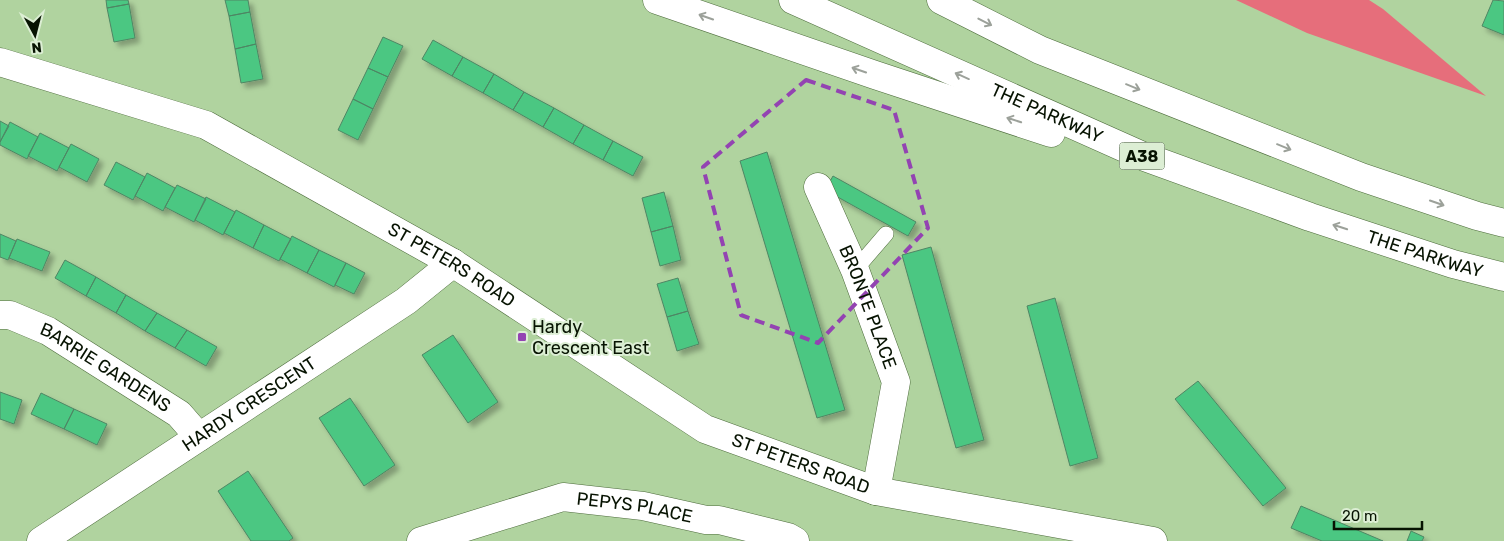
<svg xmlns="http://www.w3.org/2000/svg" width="1504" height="541" font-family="Rubik,sans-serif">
	<defs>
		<filter id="shadow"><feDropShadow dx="4.5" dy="4.5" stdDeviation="2.5" flood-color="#0004"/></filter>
	</defs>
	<rect width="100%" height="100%" fill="#b0d39f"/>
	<path fill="#e66e7b" d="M1236,0H1369L1383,9L1486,96L1307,33Z"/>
	<path fill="#4cc782" stroke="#4f8664" filter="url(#shadow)" d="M106,0H128L129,4L107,8Z
		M225,0H248L250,12L229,16Z
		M1493,0L1504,1V35L1482,26Z
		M129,4L135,38L114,42L107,8Z
		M250,12L256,44L235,49L229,16Z
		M383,37L403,46L388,77L368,68Z
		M433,40L463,57L452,76L422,59Z
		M256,44L263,79L241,83L235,49Z
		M463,57L494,74L483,93L452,76Z
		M368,68L388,77L373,109L353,99Z
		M494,74L524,92L513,110L483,93Z
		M524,92L554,108L543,127L513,110Z
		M353,99L373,109L358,140L338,130Z
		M554,108L584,125L573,144L543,127Z
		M0,121L9,126L0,142Z
		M10,122L38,137L27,159L0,145V142Z
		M584,125L613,141L603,160L573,144Z
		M40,133L69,148L57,171L28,156Z
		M613,141L643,157L633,176L603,160Z
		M71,144L99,159L87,182L59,167Z
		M767,152L845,410L817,418L740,161Z
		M116,162L145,177L133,200L104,185Z
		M147,173L175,188L163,211L135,196Z
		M833,176L916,222L908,236L825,190Z
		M177,185L206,199L194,222L165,207Z
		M664,192L673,226L651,232L642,198Z
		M206,197L235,212L223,235L195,220Z
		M236,210L264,225L253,248L224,233Z
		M264,225L291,239L279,261L253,248Z
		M673,226L681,260L660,266L651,232Z
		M0,234L16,241L8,260L0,257Z
		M292,236L319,250L307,273L280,259Z
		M17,239L50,252L42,271L9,258Z
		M931,247L984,440L956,448L902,255Z
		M319,250L346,263L334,287L307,273Z
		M65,260L96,277L86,296L55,278Z
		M346,263L365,273L354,294L335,285Z
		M96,277L126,295L116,313L86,296Z
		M678,278L688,311L667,317L657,284Z
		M126,295L157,313L145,331L116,313Z
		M1055,298L1098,458L1070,466L1027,306Z
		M688,311L699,344L677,351L667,317Z
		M157,313L187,330L175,348L145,331Z
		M187,330L217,347L206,366L175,348Z
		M453,335L498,402L468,423L422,355Z
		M1198,381L1286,488L1263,506L1175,399Z
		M0,392L22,400L14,424L0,419Z
		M41,393L74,409L64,429L31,414Z
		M350,398L395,465L364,486L319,418Z
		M74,409L107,424L97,445L64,429Z
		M248,471L293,538L289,541H251L218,491Z
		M1301,506L1383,541H1322L1291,528Z
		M1411,531L1424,537L1422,541H1407Z"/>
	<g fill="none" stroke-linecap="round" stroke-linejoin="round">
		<g stroke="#4d6c3c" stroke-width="16">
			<path id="service" d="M855,270L886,234"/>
		</g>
		<g stroke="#4d6c3c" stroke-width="29">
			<g id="minor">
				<path id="s1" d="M818,187L855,270L896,382L876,491"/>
				<path id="s2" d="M0,315H10L48,331L179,414L199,437"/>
				<path id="s3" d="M41,541L406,301L453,263"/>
				<path id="s4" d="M421,541L563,497L643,506L706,520H719L788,537L795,541"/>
			</g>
		</g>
		<g stroke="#4d6c3c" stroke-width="29">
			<g id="tertiary">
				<path id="s5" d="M0,62L206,125L453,263L705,429L876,491L1153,541"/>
			</g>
		</g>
		<g stroke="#4d6c3c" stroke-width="29">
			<g id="trunk">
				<path d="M657,0L875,75L1051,133"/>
				<path id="s6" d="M793,0L1145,157L1310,217L1453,264L1504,277"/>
				<path d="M941,0L1040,50L1361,177L1477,216L1504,223"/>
			</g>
		</g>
		<use href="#service" stroke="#fff" stroke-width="15"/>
		<use href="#minor" stroke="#fff" stroke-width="28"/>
		<use href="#tertiary" stroke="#fff" stroke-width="28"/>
		<use href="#trunk" stroke="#fff" stroke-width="28"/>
	</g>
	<defs><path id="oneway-shaft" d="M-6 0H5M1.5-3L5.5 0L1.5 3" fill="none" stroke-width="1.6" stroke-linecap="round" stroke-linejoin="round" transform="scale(1.25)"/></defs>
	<g stroke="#9ca19a">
		<use href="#oneway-shaft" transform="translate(706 17) rotate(-161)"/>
		<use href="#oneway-shaft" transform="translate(985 22) rotate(27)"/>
		<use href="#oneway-shaft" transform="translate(859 70) rotate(-161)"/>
		<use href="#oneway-shaft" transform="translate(962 76) rotate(-156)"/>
		<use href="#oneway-shaft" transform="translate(1133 87) rotate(22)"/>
		<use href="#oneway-shaft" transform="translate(1014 120) rotate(-162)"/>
		<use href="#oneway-shaft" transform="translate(1284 147) rotate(22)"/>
		<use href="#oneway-shaft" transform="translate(1437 203) rotate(19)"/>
		<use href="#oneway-shaft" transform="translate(1340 227) rotate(-162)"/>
	</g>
	<path fill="none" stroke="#9343b2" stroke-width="4" stroke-dasharray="10 6" stroke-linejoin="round" d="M806,80L894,110L928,228L818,343L741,315L703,167Z"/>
	<rect fill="#9343b2" stroke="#dceed4" stroke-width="2" x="517" y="332" width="10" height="10" rx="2.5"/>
	<g text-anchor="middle" stroke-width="4" stroke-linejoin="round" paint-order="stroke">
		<rect fill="#dceed4" stroke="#475541" stroke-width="1" x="1119.5" y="142.5" width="45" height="27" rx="4"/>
		<g font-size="16" font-weight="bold" fill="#071302">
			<text x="1142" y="162">A38</text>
		</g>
		<g font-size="18" fill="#071302" stroke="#dceed4">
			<text dy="6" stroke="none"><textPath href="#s6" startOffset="278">THE PARKWAY</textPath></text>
			<text dy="6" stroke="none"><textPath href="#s6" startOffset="682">THE PARKWAY</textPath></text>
			<text dy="6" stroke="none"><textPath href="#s5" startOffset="498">ST PETERS ROAD</textPath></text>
			<text dy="6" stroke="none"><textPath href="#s1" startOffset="130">BRONTE PLACE</textPath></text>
			<text dy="6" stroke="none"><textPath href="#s2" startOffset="119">BARRIE GARDENS</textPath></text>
			<text dy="6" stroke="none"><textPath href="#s3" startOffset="249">HARDY CRESCENT</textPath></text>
			<text dy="6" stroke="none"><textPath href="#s5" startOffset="902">ST PETERS ROAD</textPath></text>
			<text dy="6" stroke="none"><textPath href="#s4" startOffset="221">PEPYS PLACE</textPath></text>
		</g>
		<g font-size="18" fill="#071302" stroke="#dceed4" text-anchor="start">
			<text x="532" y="333">Hardy<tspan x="532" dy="21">Crescent East</tspan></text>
		</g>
	</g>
	<g transform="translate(35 35) rotate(173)" stroke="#dceed4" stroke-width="4" paint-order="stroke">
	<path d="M0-4L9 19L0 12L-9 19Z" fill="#071302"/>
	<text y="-8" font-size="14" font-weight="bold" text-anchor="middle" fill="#071302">N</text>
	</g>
	<path d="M1334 521v8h88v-8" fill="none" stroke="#071302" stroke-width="2.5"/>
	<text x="1342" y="521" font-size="15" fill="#071302" stroke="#dceed4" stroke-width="4" paint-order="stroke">20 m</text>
</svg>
